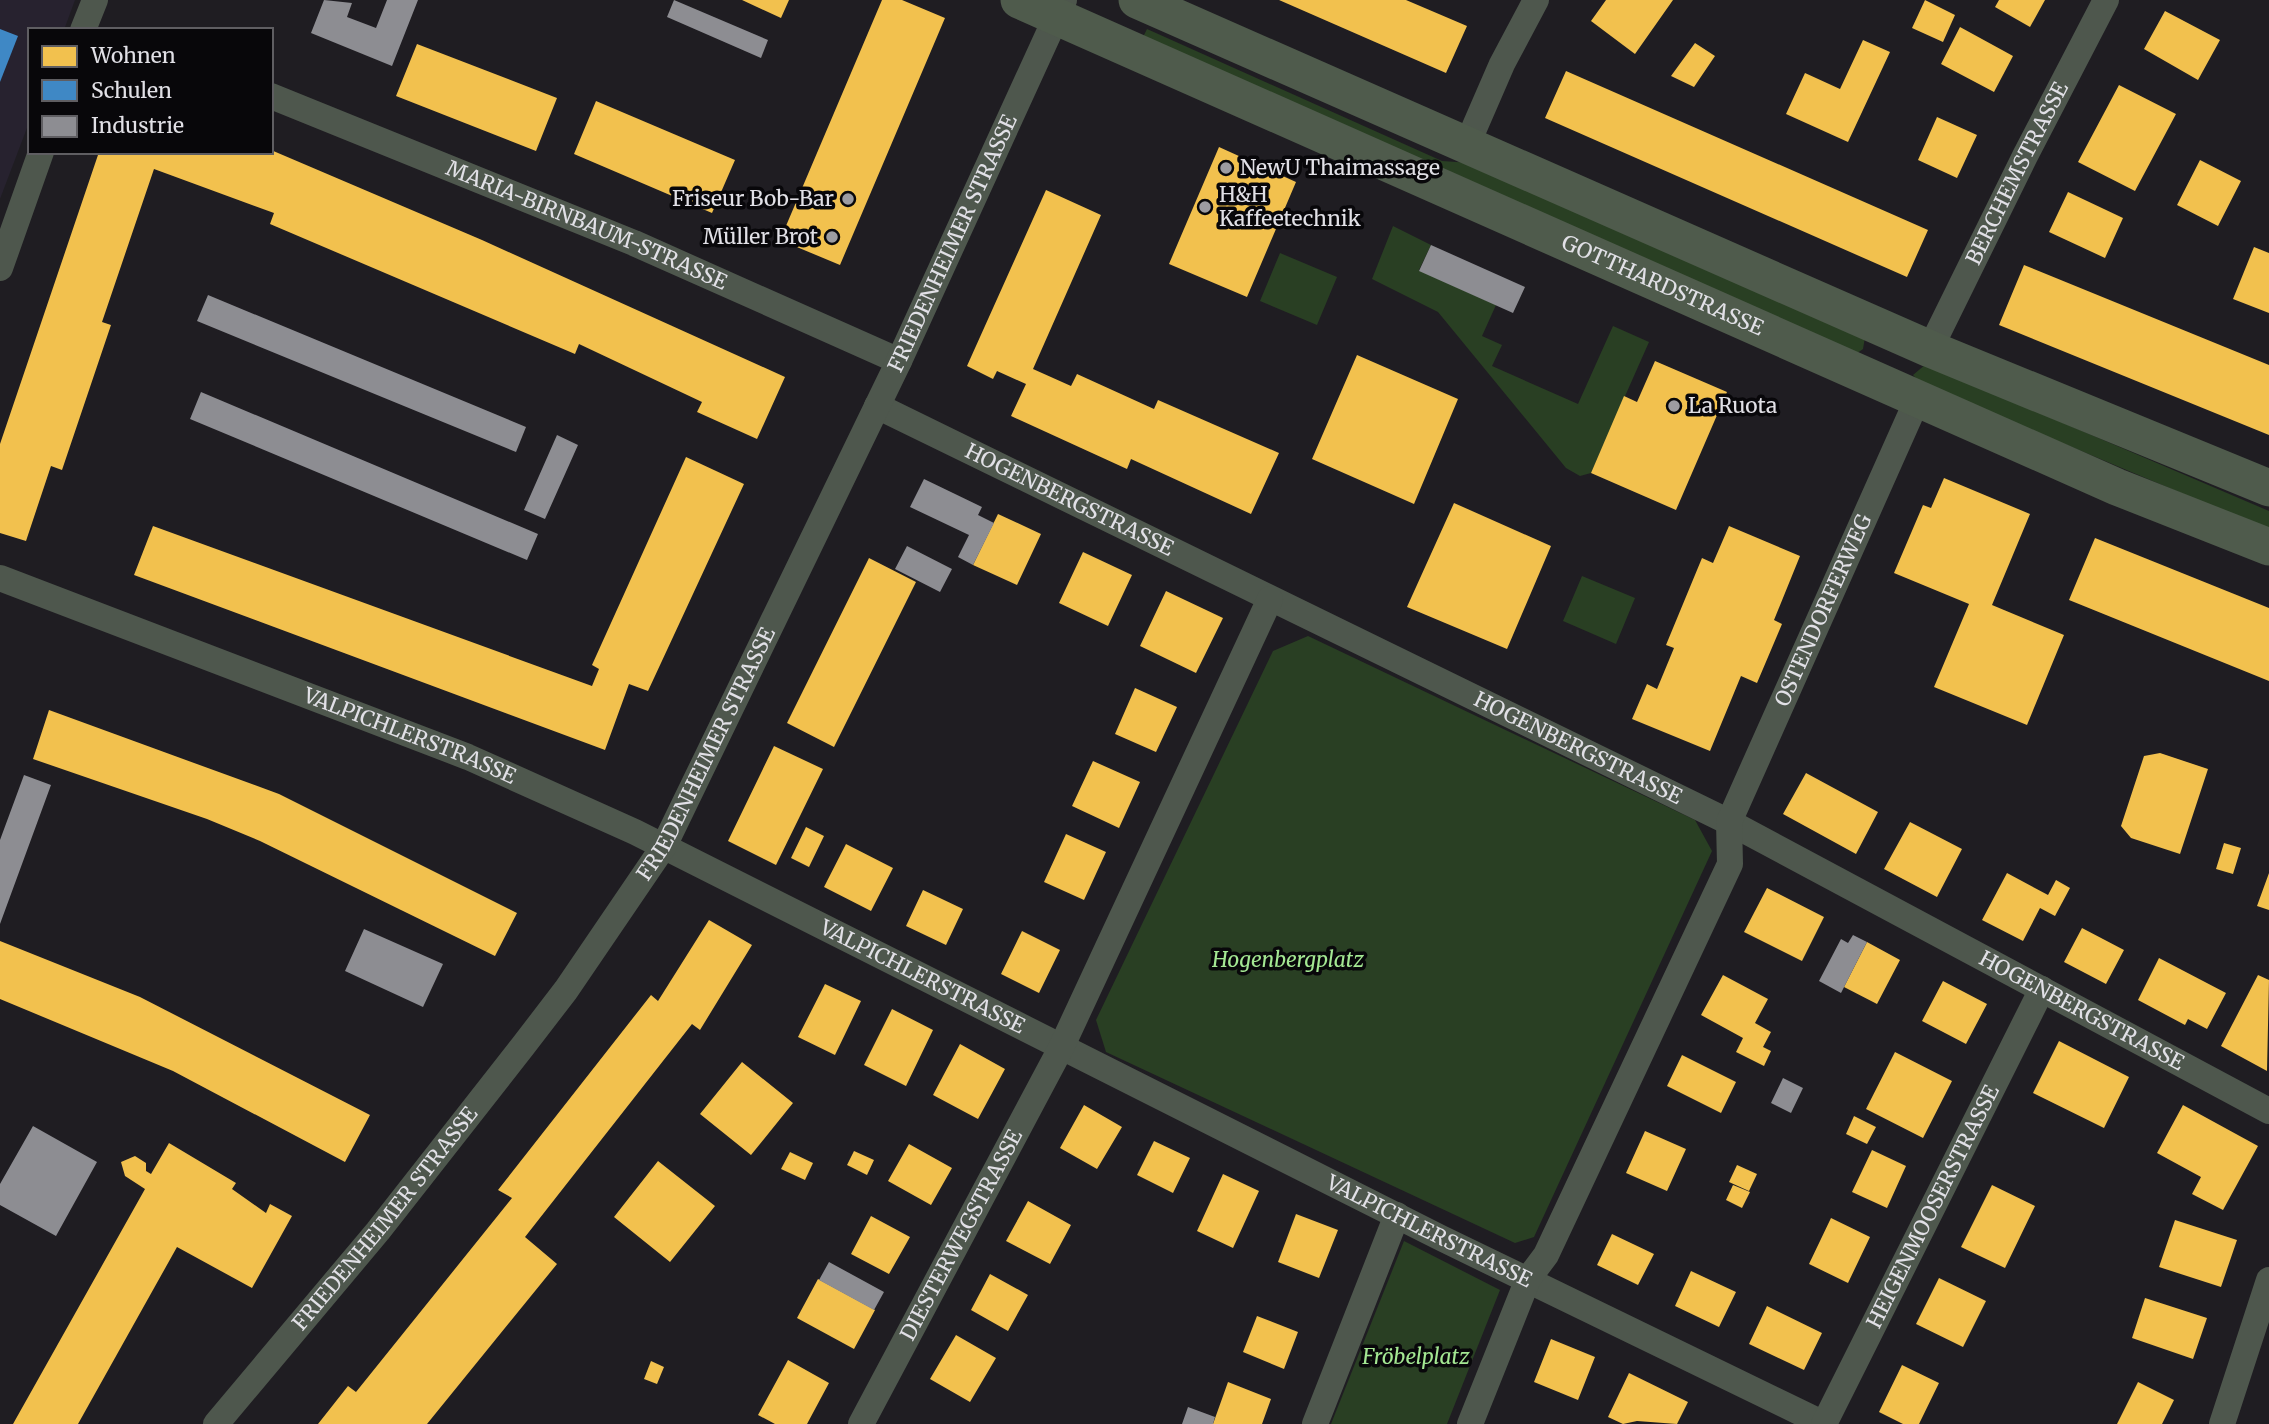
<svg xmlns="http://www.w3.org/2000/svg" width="2269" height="1424" font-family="Merriweather,serif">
	<rect width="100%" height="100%" fill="#1f1d22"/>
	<path fill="#27222f" d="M0,0H75L64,30H30V120L0,199Z"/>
	<path fill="#293f23" d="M1147,29L1442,161L1471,163L1865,337L1863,349L1856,354L1142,39Z
		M1393,226L1431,245L1419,270L1496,305L1482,336L1502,345L1492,366L1578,404L1613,326L1649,342L1591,473L1580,476L1566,468L1438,312L1372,279Z
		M1280,253L1337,277L1317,325L1260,301Z
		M1926,364L2269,511V530L1920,383L1913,375Z
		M1582,576L1635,598L1616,644L1563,621Z
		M1308,636L1695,820L1712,851L1534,1237L1515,1243L1106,1052L1096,1020L1273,651Z
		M1404,1241L1500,1290L1447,1424H1331Z"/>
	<path fill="#f2c14e" d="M742,0H789L781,18Z
		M882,0H902L945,18L840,265L780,240Z
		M1279,0H1406L1467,26L1446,73Z
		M1606,0H1673L1635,54L1591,21Z
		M1925,0L1955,15L1943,42L1912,28Z
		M1999,0H2045L2030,27L1995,7Z
		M2165,11L2220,40L2198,80L2144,49Z
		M1960,27L2013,56L1994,92L1941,64Z
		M1863,40L1890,52L1848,142L1786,114L1805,73L1840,89Z
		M1695,43L1715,56L1694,87L1671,76Z
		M417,44L557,98L536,151L396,96Z
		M1566,71L1928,230L1907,277L1545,118Z
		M2119,85L2176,114L2135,191L2078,162Z
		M596,101L735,160L712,213L574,154Z
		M1937,117L1977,135L1957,178L1918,160Z
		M1219,147L1296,182L1247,297L1169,264Z
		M271,150L482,240L785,377L757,439L697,412L702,402L579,344L575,354L270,224L274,213L154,169L102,322L111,325L62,470L51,466L26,541L0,533V444L99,152Z
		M2200,160L2241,181L2218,226L2177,205Z
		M1046,190L1101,215L1033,369L1071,386L1077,374L1154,409L1158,400L1279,453L1251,514L1131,459L1127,469L1011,416L1026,384L997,371L993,379L967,366Z
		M2068,192L2123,218L2105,258L2049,232Z
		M2254,247L2269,253V313L2233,299Z
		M2024,265L2269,365V435L1999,325Z
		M1357,355L1458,399L1414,504L1312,459Z
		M1655,361L1727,392L1676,510L1591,473L1624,396L1637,402Z
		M686,457L744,484L648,691L629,684L605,750L134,575L153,526L592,686L599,669L592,665Z
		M1944,478L2030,514L1992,605L2064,635L2027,725L1934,687L1969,604L1894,573L1923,505L1931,508Z
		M1454,503L1551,546L1507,649L1407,607Z
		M998,514L1041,534L1017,585L973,565Z
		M1729,526L1800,556L1774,620L1782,624L1757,683L1741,676L1710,751L1632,719L1647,684L1657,689L1674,648L1666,645L1702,558L1713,563Z
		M2095,538L2269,608V681L2069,600Z
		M1083,552L1132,575L1108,626L1059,603Z
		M869,558L916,582L834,747L787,723Z
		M1166,591L1223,618L1196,673L1140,646Z
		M1135,688L1177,707L1156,752L1115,734Z
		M49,710L279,794L517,913L495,956L260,841L207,819L33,759Z
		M774,746L823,769L776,865L728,841Z
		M2160,753L2208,769L2180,854L2131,838L2121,826L2144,756Z
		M1093,761L1140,782L1119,828L1072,806Z
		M1806,773L1878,812L1856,854L1783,814Z
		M1910,822L1962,849L1937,897L1884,869Z
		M806,827L824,836L809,867L791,858Z
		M1066,834L1106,852L1084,900L1044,882Z
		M2224,843L2241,848L2233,874L2216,869Z
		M846,844L893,868L871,911L824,887Z
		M2007,873L2048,895L2056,880L2070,888L2055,916L2040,908L2023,941L1982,920Z
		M2269,873V910L2257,906Z
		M1767,888L1824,917L1802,961L1744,932Z
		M923,890L963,909L946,945L906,926Z
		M709,920L752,945L700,1030L692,1024L525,1237L557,1264L427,1424H318L348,1386L356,1392L512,1198L498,1190L651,995L658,1001Z
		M2082,928L2124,950L2106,984L2064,962Z
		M1022,931L1060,950L1039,993L1001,974Z
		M0,941L140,997L370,1115L345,1162L173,1071L0,999Z
		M1867,942L1900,960L1877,1004L1844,987Z
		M2159,958L2226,993L2207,1029L2188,1019L2185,1025L2138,1000Z
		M1723,975L1768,999L1755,1023L1771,1032L1763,1047L1771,1051L1764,1066L1736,1052L1743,1038L1701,1015Z
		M2258,975L2269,980L2267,1071L2221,1046Z
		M1943,981L1987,1004L1966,1044L1922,1021Z
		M825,984L861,1001L835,1055L798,1037Z
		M892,1009L933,1030L906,1086L864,1065Z
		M2059,1041L2129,1077L2104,1128L2033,1093Z
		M960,1044L1005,1069L978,1119L933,1095Z
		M1895,1052L1952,1081L1923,1138L1866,1109Z
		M1682,1055L1736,1082L1721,1113L1667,1086Z
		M742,1062L793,1103L751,1155L700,1114Z
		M1084,1105L1122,1127L1097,1169L1060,1148Z
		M2183,1105L2258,1146L2223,1210L2192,1194L2201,1177L2157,1153Z
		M1854,1116L1876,1127L1867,1144L1846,1134Z
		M1645,1131L1686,1149L1667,1191L1626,1173Z
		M1154,1141L1190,1158L1173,1193L1137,1175Z
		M169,1143L236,1183L232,1189L266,1213L270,1204L292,1216L252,1288L177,1247L78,1424H13L145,1189L125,1176L121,1162L135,1156L146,1163V1171L151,1174Z
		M909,1144L952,1168L931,1205L888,1181Z
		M1872,1150L1906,1166L1887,1208L1852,1192Z
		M854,1151L874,1160L867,1175L847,1165Z
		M790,1152L813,1163L805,1180L781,1169Z
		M658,1161L715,1206L670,1262L614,1217Z
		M1737,1165L1757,1174L1749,1191L1729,1182Z
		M1223,1174L1259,1191L1233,1248L1197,1231Z
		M1733,1185L1750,1192L1742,1208L1726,1200Z
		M1992,1185L2035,1206L2005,1268L1961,1247Z
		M1028,1201L1071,1225L1050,1264L1006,1241Z
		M1296,1214L1338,1230L1319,1278L1278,1262Z
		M871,1216L910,1237L889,1274L851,1254Z
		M1831,1218L1870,1237L1848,1283L1809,1264Z
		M2175,1220L2237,1240L2221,1287L2159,1267Z
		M1612,1234L1654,1254L1638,1285L1597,1265Z
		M1691,1271L1736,1292L1719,1327L1675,1306Z
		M990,1274L1028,1295L1008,1331L971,1310Z
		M1939,1278L1986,1301L1963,1347L1916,1324Z
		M818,1279L875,1310L854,1349L797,1318Z
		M2145,1298L2207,1318L2193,1359L2132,1338Z
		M1767,1306L1822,1333L1804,1370L1749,1344Z
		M1257,1316L1298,1332L1284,1369L1243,1352Z
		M956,1335L996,1358L970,1402L930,1379Z
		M1551,1339L1595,1357L1578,1400L1534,1382Z
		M788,1360L829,1383L807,1424H775L758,1415Z
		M651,1361L664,1367L657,1384L644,1379Z
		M1902,1365L1939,1383L1919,1424H1903L1879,1412Z
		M1629,1373L1688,1402L1677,1424L1637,1421L1623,1424L1608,1417Z
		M1228,1382L1271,1399L1262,1424H1213Z
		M2138,1382L2174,1400L2162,1424H2117Z"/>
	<path fill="#3f88c5" d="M0,29L18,36L0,82Z"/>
	<path fill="#8d8d92" d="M324,0L352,3L347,17L376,28L387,0H418L392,66L311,33Z
		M674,0L768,40L761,58L667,17Z
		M1431,245L1525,287L1513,313L1419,271Z
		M208,295L526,427L516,452L197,321Z
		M201,392L538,534L527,560L190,419Z
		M557,435L578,445L545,519L524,510Z
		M924,479L982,507L978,515L994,523L973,565L958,557L969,535L910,507Z
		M907,546L952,569L940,592L895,569Z
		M24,775L51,785L0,924V840Z
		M364,929L443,964L423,1007L345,971Z
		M1853,935L1867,942L1841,993L1819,981L1841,939L1848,943Z
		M1783,1078L1803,1088L1791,1113L1771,1103Z
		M33,1126L97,1162L56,1236L0,1205V1184Z
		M829,1262L884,1292L874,1310L819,1280Z
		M1188,1407L1215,1417L1213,1424H1182Z"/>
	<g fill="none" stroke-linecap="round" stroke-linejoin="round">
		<g stroke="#4e574d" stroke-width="26">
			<path d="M83,30L95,0"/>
			<path id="s1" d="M271,96L634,243L899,361"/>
			<path d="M1466,147L1502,64L1536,0"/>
			<path d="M0,268L41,152"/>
			<path id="s2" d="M1930,349L2025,156L2106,0"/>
			<path id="s3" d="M877,406L1729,822L2269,1111"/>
			<path id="s4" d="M0,578L468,757L635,832L1441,1238L1824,1424"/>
			<path id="s5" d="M216,1424L378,1231L523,1046L566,990L664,846L899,361L1064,0"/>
			<path id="s6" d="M861,1424L1061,1048L1270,599"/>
			<path d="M1315,1424L1397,1215"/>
			<path id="s7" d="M1470,1424L1528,1279L1546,1255L1730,864L1729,822L1918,398"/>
			<path id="s8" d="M1824,1424L2042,989"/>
			<path d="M2222,1424L2269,1280"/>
		</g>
		<g stroke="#4f5b4c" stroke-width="37">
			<path id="s9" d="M1019,0L2117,487L2269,547"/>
			<path d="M1137,0L1930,349L2269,488"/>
		</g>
	</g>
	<g fill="#9d9ca1" stroke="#08070a" stroke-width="2.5">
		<circle cx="1226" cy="168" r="7"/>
		<circle cx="848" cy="199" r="7"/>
		<circle cx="1205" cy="207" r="7"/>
		<circle cx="832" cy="237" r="7"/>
		<circle cx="1674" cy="406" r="7"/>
	</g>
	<g text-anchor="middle" stroke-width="7" stroke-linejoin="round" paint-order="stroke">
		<g font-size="21" fill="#e1e0e6" stroke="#08070a" text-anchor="start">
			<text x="1240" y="175">NewU Thaimassage</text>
			<text x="1219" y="202">H&amp;H<tspan x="1219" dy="24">Kaffeetechnik</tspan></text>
			<text x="834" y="206" text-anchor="end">Friseur Bob-Bar</text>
			<text x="818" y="244" text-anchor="end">Müller Brot</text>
			<text x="1688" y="413">La Ruota</text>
		</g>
		<g font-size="21" fill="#e1e0e6" stroke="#08070a">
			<text dy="7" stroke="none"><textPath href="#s2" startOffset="196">BERCHEMSTRASSE</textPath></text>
			<text dy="7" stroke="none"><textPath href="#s1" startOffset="341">MARIA-BIRNBAUM-STRASSE</textPath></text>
			<text dy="7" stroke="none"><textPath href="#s5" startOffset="1400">FRIEDENHEIMER STRASSE</textPath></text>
			<text dy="7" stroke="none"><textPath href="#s9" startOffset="704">GOTTHARDSTRASSE</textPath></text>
			<text dy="7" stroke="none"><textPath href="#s3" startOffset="214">HOGENBERGSTRASSE</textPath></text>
			<text dy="7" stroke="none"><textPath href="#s7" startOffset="892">OSTENDORFERWEG</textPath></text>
			<text dy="7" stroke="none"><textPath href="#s4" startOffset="439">VALPICHLERSTRASSE</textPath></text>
			<text dy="7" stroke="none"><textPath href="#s3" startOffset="780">HOGENBERGSTRASSE</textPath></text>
			<text dy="7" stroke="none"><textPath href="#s5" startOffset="833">FRIEDENHEIMER STRASSE</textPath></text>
			<text dy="7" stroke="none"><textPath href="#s4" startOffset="1006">VALPICHLERSTRASSE</textPath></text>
			<text dy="7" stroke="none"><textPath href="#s3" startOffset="1348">HOGENBERGSTRASSE</textPath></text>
			<text dy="7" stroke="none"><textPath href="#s8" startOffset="243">HEIGENMOOSERSTRASSE</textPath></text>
			<text dy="7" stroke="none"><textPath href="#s5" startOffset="266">FRIEDENHEIMER STRASSE</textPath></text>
			<text dy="7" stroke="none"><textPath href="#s4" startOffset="1573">VALPICHLERSTRASSE</textPath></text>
			<text dy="7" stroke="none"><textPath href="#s6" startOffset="214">DIESTERWEGSTRASSE</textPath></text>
		</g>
		<g font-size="21" font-style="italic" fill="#a4e893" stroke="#08070a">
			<text x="1288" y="967">Hogenbergplatz</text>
			<text x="1416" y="1364">Fröbelplatz</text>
		</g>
	</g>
	<rect x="28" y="28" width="245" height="126" fill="#08070a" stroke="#5f5e62" stroke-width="2"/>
	<rect x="42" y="46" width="35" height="21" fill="#f2c14e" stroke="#5f5e62" stroke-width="2"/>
	<text x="91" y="63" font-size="21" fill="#e1e0e6">Wohnen</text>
	<rect x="42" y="80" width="35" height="21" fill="#3f88c5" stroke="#5f5e62" stroke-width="2"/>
	<text x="91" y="98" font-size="21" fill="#e1e0e6">Schulen</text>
	<rect x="42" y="116" width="35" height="21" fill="#8d8d92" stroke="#5f5e62" stroke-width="2"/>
	<text x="91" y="133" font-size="21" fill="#e1e0e6">Industrie</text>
</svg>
